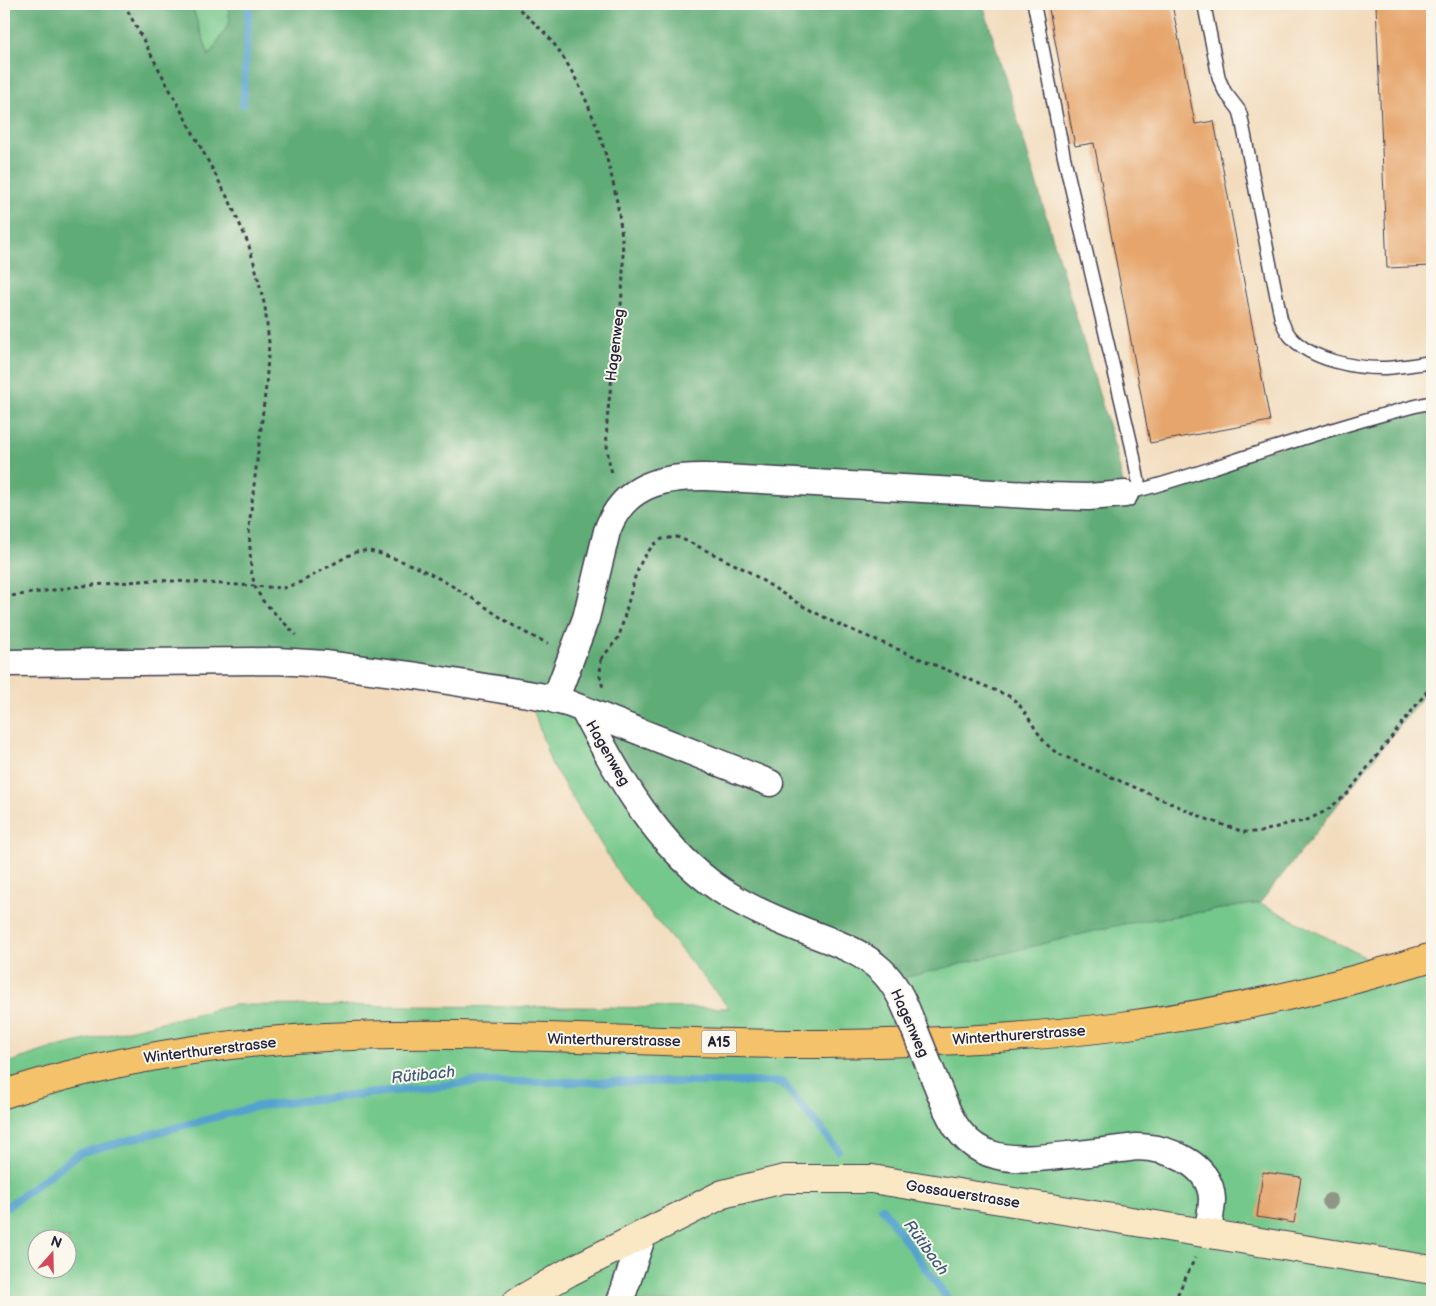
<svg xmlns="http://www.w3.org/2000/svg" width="1436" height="1306" font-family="'Balsamiq Sans',sans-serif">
	<rect width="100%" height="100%" fill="#fbf7ec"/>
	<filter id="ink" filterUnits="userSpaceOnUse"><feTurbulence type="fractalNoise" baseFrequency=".02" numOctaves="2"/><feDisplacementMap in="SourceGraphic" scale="10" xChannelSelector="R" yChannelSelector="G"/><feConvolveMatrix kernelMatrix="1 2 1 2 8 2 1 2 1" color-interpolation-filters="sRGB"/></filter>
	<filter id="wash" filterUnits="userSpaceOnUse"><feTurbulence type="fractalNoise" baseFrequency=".0096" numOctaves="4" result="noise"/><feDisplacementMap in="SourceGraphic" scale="20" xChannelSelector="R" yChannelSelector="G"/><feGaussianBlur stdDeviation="1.12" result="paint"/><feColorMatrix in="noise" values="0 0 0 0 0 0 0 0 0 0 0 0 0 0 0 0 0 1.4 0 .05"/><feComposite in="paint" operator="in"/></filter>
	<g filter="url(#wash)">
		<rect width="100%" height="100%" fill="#f2dcbd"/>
		<path fill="#75c88b" stroke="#4c7563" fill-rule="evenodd" d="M191,4H228L230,22L209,56Z
			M528,694L1123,924L1260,903L1390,970L1432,957V1302H4V1064L52,1048L234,1005L729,1008L623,880L551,763ZM38,1238H68V1268H38Z"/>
		<path fill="#60ac77" stroke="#416759" d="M4,4H191L209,56L230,22L228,4H983L1116,451L1125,493L1432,402V685L1260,903L1123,924L891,981L701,876L583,709L417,676L4,663Z"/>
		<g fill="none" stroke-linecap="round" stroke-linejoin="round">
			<path stroke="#55a2ce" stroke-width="8" d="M243,104L249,4
				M882,1208L950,1302
				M4,1209L79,1153L258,1106L473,1082H782L838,1150"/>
		</g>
		<g id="blocks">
			<path fill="#e6a56c" d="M1048,4H1172L1195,124L1214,121L1270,421L1150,443L1094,143L1075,146Z
				M1376,4H1432V266L1387,268Z
				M1263,1172L1301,1177L1294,1223L1257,1217Z"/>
		</g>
	</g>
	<g filter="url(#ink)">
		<use href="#blocks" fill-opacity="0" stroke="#413e4e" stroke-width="1"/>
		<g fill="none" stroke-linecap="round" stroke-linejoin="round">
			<g stroke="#413e4e" stroke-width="15">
				<path id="lane" d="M1034,4L1064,157L1132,447L1140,490
					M1204,4L1219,79L1225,92L1239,110L1241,116L1281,319C1283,325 1286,331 1290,336C1310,360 1357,369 1386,368C1402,367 1417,364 1432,362
					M1132,492C1170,483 1208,469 1245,457C1307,437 1369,417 1432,402"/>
			</g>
			<g stroke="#413e4e" stroke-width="29">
				<path id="street" d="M4,663L277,661L325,664L417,676L528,694L545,697L570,704L770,783
					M555,700L586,618L607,531C623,486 661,476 706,477L1048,496L1088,497L1125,494
					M583,709C614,768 648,831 701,875C729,899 765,915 800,929C827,940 859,949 881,970C895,983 903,1000 910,1018
					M947,1110C972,1166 1015,1161 1068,1155C1090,1153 1113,1150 1136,1147C1166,1147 1211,1163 1212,1199C1212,1210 1209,1222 1207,1233
					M620,1302L643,1235"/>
			</g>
			<g stroke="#413e4e" stroke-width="30">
				<path id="secondary" d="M517,1302L569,1272L723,1194L784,1179H872L1432,1270"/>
			</g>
			<g stroke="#413e4e" stroke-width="30">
				<path id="highway" d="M4,1094C98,1063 196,1046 295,1039C471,1027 648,1045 824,1044C923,1043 1023,1039 1121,1026C1227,1012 1330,989 1432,957"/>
			</g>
			<path stroke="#413e4e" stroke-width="3" stroke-dasharray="4 4" stroke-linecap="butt" d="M124,4L231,204L248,243L255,266L265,307L269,343L266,386L249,527L251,570L255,587L263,601L296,635
				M514,4C527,17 543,29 554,44C596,100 625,201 623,271C622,321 611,372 607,422C606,441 607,458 613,476
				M4,597L81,586L153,580L193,582L283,588L301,582L353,553C366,548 378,553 390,557C421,567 448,583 475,600C499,616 521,633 548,643
				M601,659L619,637L635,577L642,560L653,545L662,539L677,537L689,542L746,570L799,604L833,622L1011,697C1031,713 1037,742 1059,754L1209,820L1244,832H1261L1290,823L1305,821L1326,811L1347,794L1432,685
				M601,659L600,676L603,688
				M1174,1302L1195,1258"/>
			<use href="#lane" stroke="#fff" stroke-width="12"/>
			<use href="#street" stroke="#fff" stroke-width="26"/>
			<use href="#secondary" stroke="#fae7c3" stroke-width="28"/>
			<use href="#highway" stroke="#f3c26a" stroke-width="28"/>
			<g stroke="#413e4e" stroke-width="29" stroke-linecap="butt">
				<path id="street-bridge" d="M910,1018L947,1110"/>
			</g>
			<use href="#street-bridge" stroke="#fff" stroke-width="26"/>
		</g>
		<circle fill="#909685" cx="1330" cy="1201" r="8"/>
	</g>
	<g text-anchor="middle" stroke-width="4" stroke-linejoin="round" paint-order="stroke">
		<rect fill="#fbf7ec" stroke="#636270" stroke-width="1" x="701.5" y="1030.5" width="35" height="23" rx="4"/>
		<g font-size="14" font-weight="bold" fill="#22223b">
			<text x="719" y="1047">A15</text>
		</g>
		<g font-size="15" fill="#22223b" stroke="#fbf7ec">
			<text transform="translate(615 345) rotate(-83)" y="5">Hagenweg</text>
			<text transform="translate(608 753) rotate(60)" y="5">Hagenweg</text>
			<text transform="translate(910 1023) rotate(66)" y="5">Hagenweg</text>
			<text transform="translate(1019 1035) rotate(-4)" y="5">Winterthurerstrasse</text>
			<text transform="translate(614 1040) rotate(1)" y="5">Winterthurerstrasse</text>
			<text transform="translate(210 1050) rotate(-7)" y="5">Winterthurerstrasse</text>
			<text transform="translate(963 1194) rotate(9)" y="5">Gossauerstrasse</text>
		</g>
		<g font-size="16" font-style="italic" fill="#395c7d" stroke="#fbf7ec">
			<text transform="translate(423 1074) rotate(-6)" y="6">Rütibach</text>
			<text transform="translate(927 1247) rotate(54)" y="6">Rütibach</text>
		</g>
	</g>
	<rect width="1436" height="1306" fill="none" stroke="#fbf7ec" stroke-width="20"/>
	<g transform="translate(52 1254) rotate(20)"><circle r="24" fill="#fbf7ec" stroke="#a4a2a5"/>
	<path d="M0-4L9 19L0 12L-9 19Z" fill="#d1495b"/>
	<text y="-8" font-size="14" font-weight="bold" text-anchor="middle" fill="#22223b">N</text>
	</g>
</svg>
